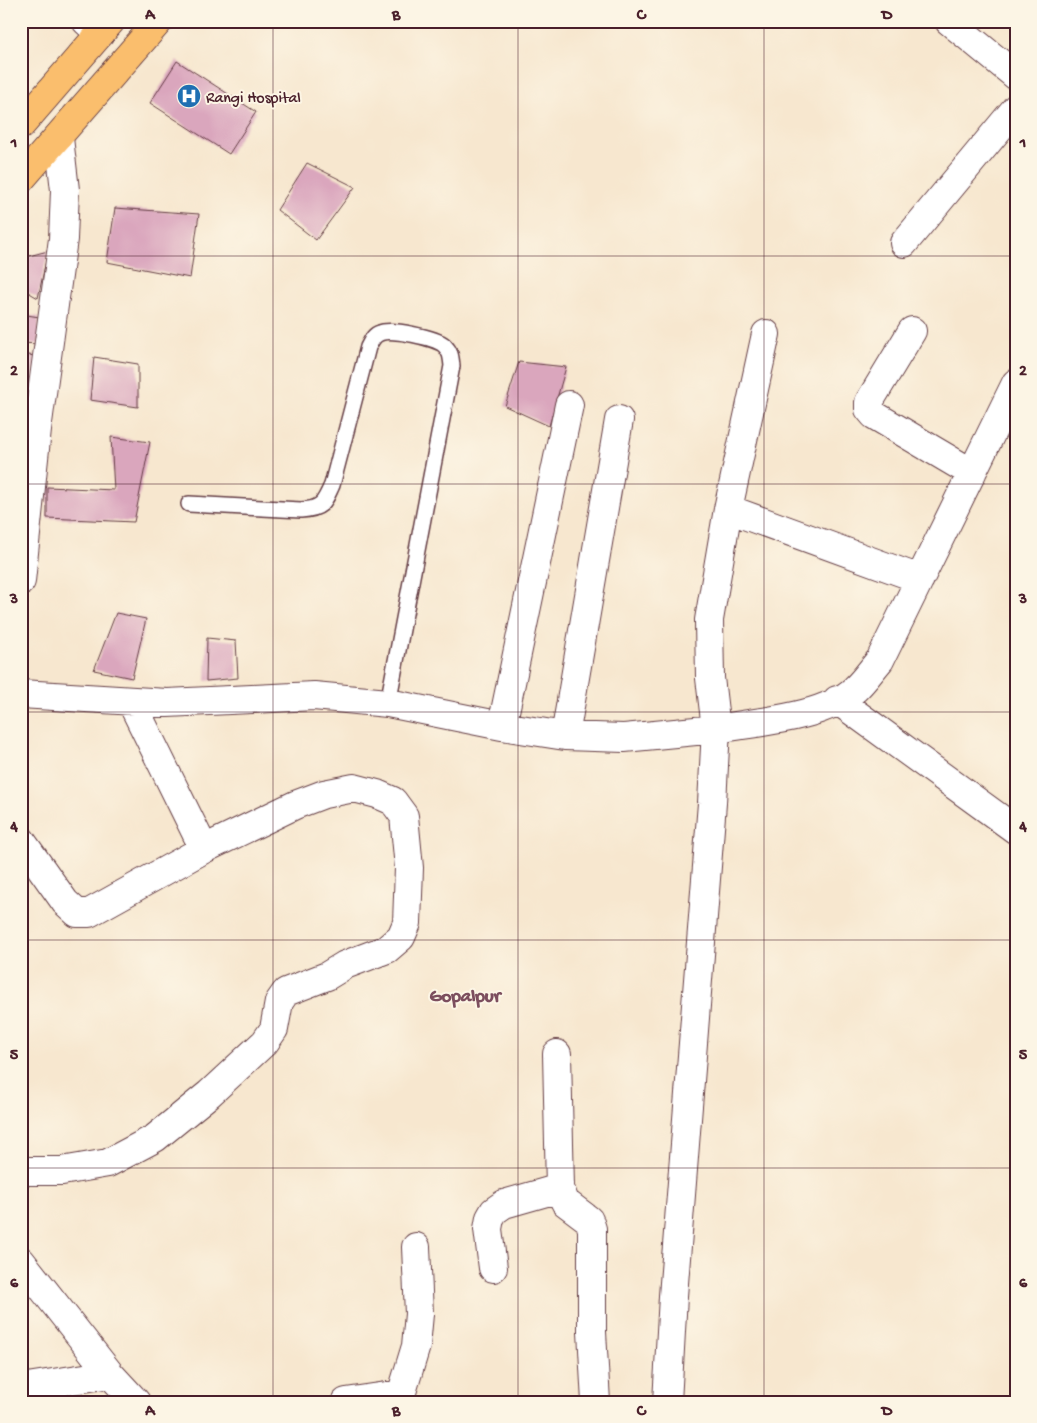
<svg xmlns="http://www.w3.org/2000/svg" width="1037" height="1423" font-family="'Gochi Hand',sans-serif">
	<rect width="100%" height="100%" fill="#fcf5e5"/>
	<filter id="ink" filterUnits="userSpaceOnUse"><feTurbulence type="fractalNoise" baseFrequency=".02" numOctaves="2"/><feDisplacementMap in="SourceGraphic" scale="10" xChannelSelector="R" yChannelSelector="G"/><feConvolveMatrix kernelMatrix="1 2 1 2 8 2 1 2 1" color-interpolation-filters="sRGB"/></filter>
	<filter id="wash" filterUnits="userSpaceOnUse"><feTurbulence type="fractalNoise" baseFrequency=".0096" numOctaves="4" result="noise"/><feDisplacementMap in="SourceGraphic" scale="20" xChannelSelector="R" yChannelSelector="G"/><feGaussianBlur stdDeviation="1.12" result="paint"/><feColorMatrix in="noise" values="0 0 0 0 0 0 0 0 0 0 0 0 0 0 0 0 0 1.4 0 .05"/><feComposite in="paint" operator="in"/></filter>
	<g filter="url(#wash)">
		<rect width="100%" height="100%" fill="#f7e7cf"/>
		<g id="blocks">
			<path fill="#daa6bd" d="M177,61L256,112L229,154L150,103Z
				M307,163L355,187L316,240L277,210Z
				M115,208L199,214L190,278L107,262Z
				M48,251L38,298L21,288V258Z
				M21,314L39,317V344L21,343Z
				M21,354L36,356L32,387L21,386Z
				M94,357L138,364V407L90,400Z
				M519,362L566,367L549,426L505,406Z
				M21,415L24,416L25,431L21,430Z
				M111,437L150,442L134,522L47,518V487L114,490Z
				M116,613L146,619L132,678L94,670Z
				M207,638L236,641L238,678L206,681Z"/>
		</g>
	</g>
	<g filter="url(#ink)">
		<use href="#blocks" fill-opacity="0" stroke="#643d44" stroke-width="1"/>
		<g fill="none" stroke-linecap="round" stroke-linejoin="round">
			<g stroke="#643d44" stroke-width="18">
				<path id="lane" d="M189,504L301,510C322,509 324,503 332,485L368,347C371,342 373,335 380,333C391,328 436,338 444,345C451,352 451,357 452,366L388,703"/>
			</g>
			<g stroke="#643d44" stroke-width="30">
				<path id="street" d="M86,21L100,34
					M949,21L1016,76
					M904,243L1016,108
					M912,331L869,402V409L874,415L972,473
					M728,509L920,579
					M21,581L37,430L63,239L65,190L59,138
					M21,694L167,703L314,696L388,703L502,726L565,736L624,738L716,729L710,678L709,620L728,509L766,334
					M837,700L1016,830
					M131,701L204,849
					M502,726L569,405
					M565,736L619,420
					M21,840L65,902L77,913H89L204,849L295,805L324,794L354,788L377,794L393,801L404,816L409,868L407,923L401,937L387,949L345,965L327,976L286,992L279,1002L274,1029L265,1042L209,1094L155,1138L108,1163L62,1171H21
					M557,1054L560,1188L565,1202L589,1220L592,1229V1332L596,1402
					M21,1261L110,1374L136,1402
					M493,1268L488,1229L490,1218L494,1211L504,1204L560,1188
					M21,1388L110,1374
					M346,1402L400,1394
					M399,1402L416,1346L419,1314L416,1247
					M667,1402L673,1296L712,803L716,729C756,722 825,718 855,689C864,681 872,669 880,660L1016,383"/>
			</g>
			<g stroke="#643d44" stroke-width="30">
				<path id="primary" d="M21,125L111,21
					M21,179L159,21"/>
			</g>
			<use href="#lane" stroke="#fff" stroke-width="15"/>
			<use href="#street" stroke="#fff" stroke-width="28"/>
			<use href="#primary" stroke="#fabe6d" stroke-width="28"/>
		</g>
	</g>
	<path fill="none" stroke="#4a1f2b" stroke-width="1" stroke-opacity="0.55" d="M273,21V1402M518,21V1402M764,21V1402M21,256H1016M21,484H1016M21,712H1016M21,940H1016M21,1168H1016"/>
	<defs>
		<g id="hospital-disc" transform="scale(1.25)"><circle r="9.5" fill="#1f6fb2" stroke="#fcf5e5"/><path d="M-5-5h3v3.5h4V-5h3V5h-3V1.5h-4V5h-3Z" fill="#fff"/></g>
	</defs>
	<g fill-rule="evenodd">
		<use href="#hospital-disc" x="189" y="96"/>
	</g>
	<g text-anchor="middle" stroke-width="4" stroke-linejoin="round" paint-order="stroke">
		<g font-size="16" fill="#4a1f2b" stroke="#fcf5e5" text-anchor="start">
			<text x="206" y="102">Rangi Hospital</text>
		</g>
		<g font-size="19" font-weight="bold" fill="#7c4e5e" stroke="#fcf5e5">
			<text x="465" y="1001">Gopalpur</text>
		</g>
	</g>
	<rect width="1037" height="1423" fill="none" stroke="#fcf5e5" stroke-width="55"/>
	<rect x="28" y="28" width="982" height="1368" fill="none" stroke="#4a1f2b" stroke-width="2"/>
	<g font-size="16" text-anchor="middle" font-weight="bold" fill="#4a1f2b">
		<text x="150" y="19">A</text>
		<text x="396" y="19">B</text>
		<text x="641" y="19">C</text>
		<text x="887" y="19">D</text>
		<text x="14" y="147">1</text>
		<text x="1023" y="147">1</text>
		<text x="14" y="375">2</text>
		<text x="1023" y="375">2</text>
		<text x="14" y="603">3</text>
		<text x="1023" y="603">3</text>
		<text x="14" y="831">4</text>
		<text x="1023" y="831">4</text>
		<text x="14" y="1059">5</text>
		<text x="1023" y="1059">5</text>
		<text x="14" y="1287">6</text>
		<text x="1023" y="1287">6</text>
		<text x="150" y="1415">A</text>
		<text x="396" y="1415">B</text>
		<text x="641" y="1415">C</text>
		<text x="887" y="1415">D</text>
	</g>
</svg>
